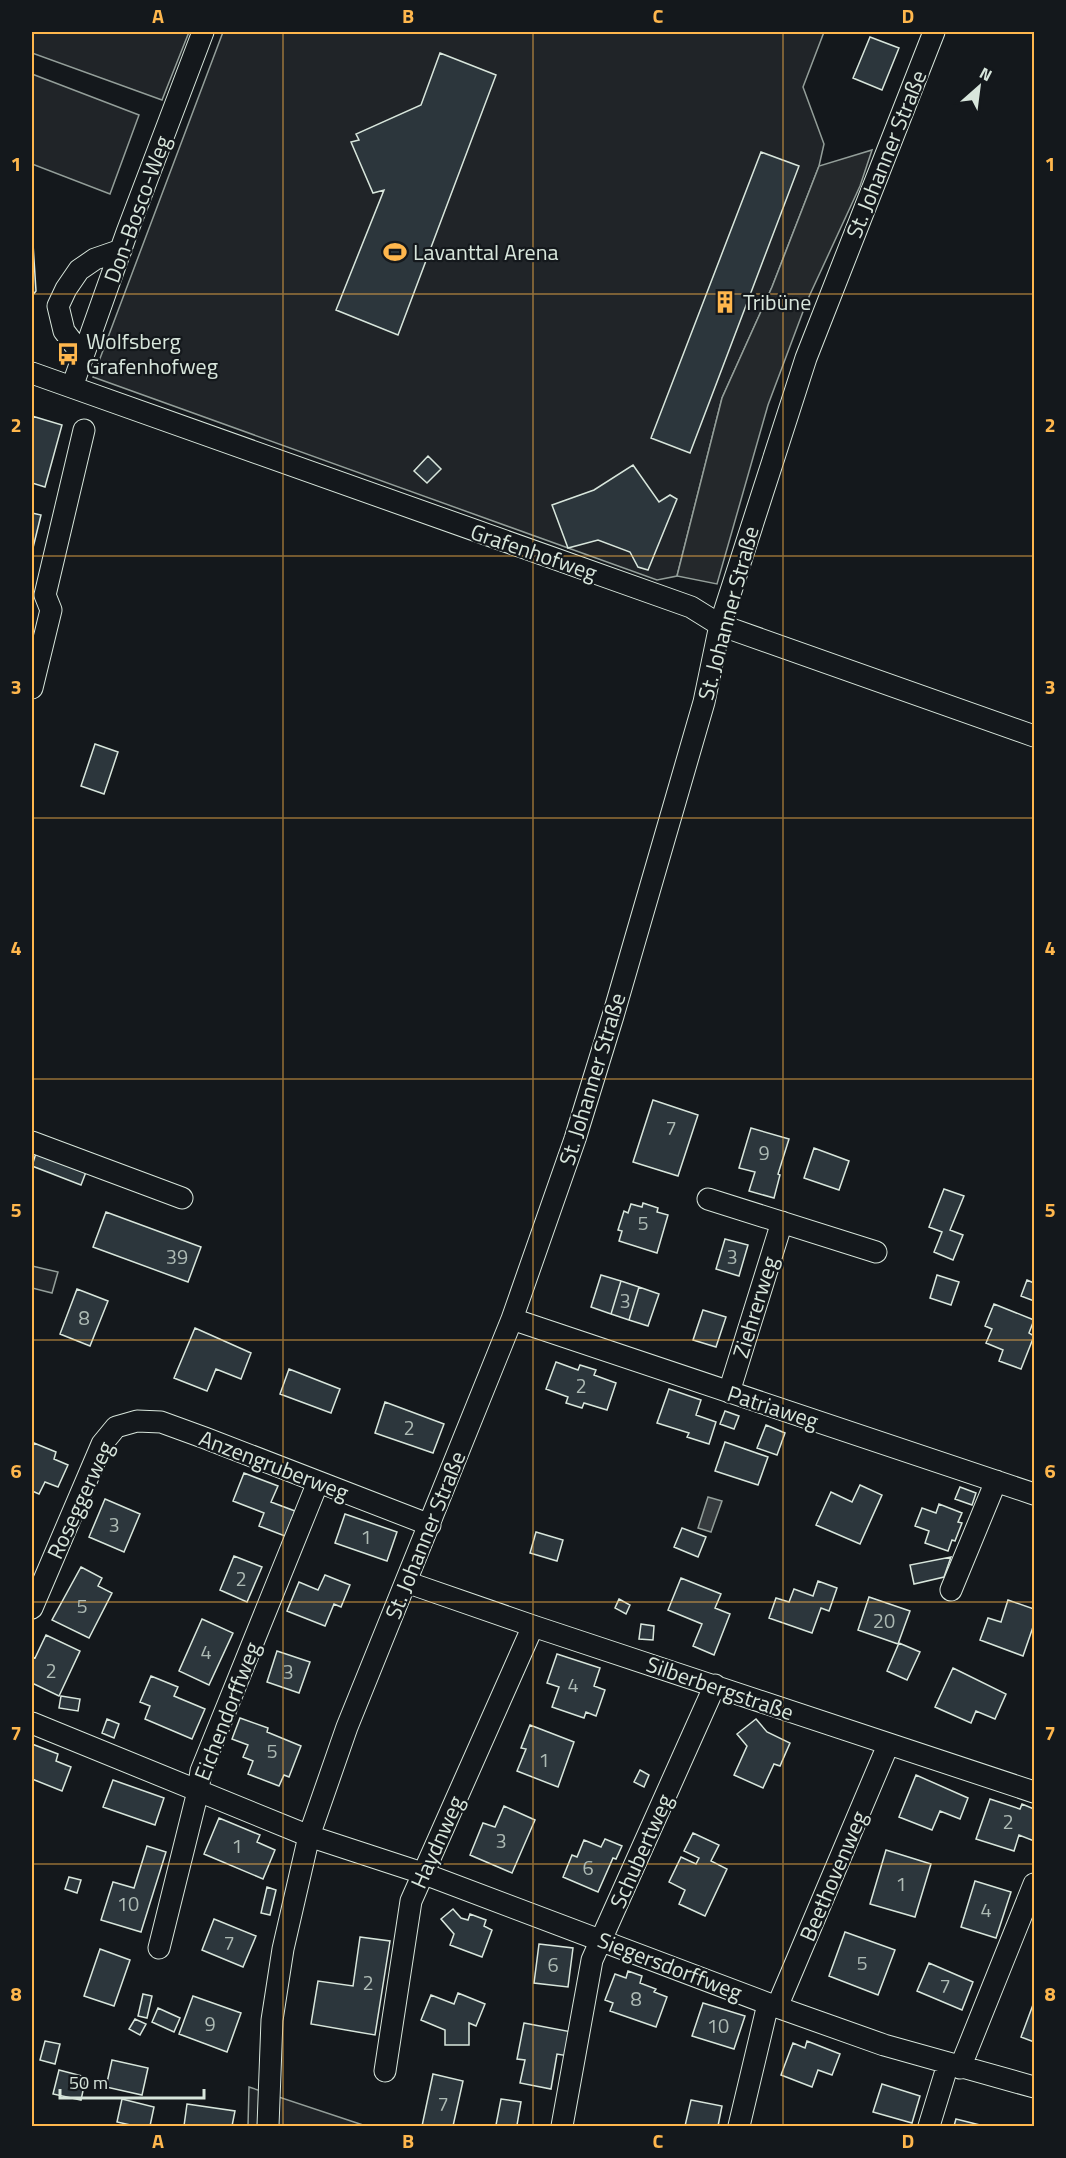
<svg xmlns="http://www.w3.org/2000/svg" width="1066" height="2158" font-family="'Titillium Web',sans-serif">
	<rect width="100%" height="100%" fill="#14181c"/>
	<path fill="#202428" stroke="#939e99" stroke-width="1.5" d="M32,32H189L162,100L32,53Z
		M223,32H824L803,87L824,144L819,166L772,287L722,398L677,576L657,580L93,377Z
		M32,74L139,115L110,194L32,164Z
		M32,1266L58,1272L52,1293L32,1288Z
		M249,2087L366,2126H248Z"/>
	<path fill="#24282b" stroke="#939e99" stroke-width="1.5" d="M872,150L860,186L807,301L768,405L717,584L677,576L722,398L772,287L819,166Z"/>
	<path fill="#363b3e" stroke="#939e99" stroke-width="1.5" d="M708,1497L722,1501L711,1532L698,1528Z"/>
	<path fill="#2c363c" stroke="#d8e6dc" stroke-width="1.5" d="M870,37L899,48L882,90L853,78Z
		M440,53L496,75L398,335L336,310L384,190L373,193L351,142L359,140L356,134L421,105Z
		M761,152L799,166L690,453L651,438Z
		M32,228L36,291L32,296Z
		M32,416L62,425L45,487L32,483Z
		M428,456L441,469L427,483L414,471Z
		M633,465L659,502L670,495L677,499L648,570L638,567L630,552L598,540L568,548L552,505L594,490Z
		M32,513L41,515L32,552Z
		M95,744L118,752L104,794L81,786Z
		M653,1100L698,1115L678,1176L633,1162Z
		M751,1128L789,1139L778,1174L780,1175L774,1198L749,1191L755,1172L739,1168Z
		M814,1148L849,1161L839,1190L804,1178Z
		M36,1153L86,1172L81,1185L32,1166Z
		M944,1189L964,1196L950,1230L963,1235L953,1260L934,1252L942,1232L929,1227Z
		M643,1203L658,1208L657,1212L668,1215L657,1253L619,1241L622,1231L618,1230L624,1211L628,1213L631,1204L642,1207Z
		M106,1212L201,1247L188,1282L93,1247Z
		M725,1239L748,1245L739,1276L716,1269Z
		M601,1275L621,1281L611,1314L591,1307Z
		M937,1275L959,1282L951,1305L930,1298Z
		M1027,1280L1034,1283V1301L1021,1296Z
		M621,1281L639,1287L629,1320L611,1314Z
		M639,1287L659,1294L648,1326L629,1320Z
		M77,1289L108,1301L90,1346L60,1334Z
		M994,1304L1034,1320L1029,1333L1034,1336L1021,1369L999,1361L1003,1350L986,1343L992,1329L985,1326Z
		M703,1310L726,1317L716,1347L693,1340Z
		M195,1328L251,1353L241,1379L216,1369L207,1391L174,1378Z
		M556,1362L578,1370L580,1365L596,1370L594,1375L616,1383L607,1410L584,1403L582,1408L566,1403L568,1397L546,1389Z
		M289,1369L340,1389L331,1413L280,1394Z
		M669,1389L701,1400L696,1415L716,1422L709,1444L687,1437L689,1433L657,1423Z
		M385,1402L444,1424L433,1453L375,1433Z
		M725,1411L739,1416L734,1429L720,1424Z
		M766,1425L785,1433L777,1455L757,1448Z
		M725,1442L768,1457L758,1485L715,1471Z
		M34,1443L56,1452L54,1459L68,1465L58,1487L45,1482L39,1494L32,1491V1450Z
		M244,1473L278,1486L271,1502L295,1511L285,1536L259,1526L264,1513L233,1501Z
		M860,1485L882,1495L860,1544L816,1525L831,1492L852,1502Z
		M960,1487L976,1493L972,1505L955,1499Z
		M105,1499L140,1514L124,1552L89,1537Z
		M939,1504L962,1513L958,1522L962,1523L955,1541L952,1540L948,1551L925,1543L929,1531L915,1526L922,1508L936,1513Z
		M345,1514L397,1532L387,1561L335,1543Z
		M682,1528L706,1537L698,1557L674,1547Z
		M536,1532L563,1540L557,1561L530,1553Z
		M234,1556L262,1567L247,1602L220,1590Z
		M951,1557L944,1577L914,1584L910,1565Z
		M81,1567L102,1578L98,1586L112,1593L89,1638L52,1620Z
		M325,1575L350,1585L341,1607L334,1604L325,1626L287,1611L299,1582L318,1590Z
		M681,1578L721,1594L715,1608L730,1614L714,1655L693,1646L702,1624L668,1610Z
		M818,1581L837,1588L829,1611L821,1608L812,1633L769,1618L776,1598L789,1602L794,1589L813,1596Z
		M869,1597L910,1611L898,1644L858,1630Z
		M619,1599L630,1605L626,1614L615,1608Z
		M1008,1600L1034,1609V1624L1023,1656L980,1640L988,1618L1001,1622Z
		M202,1619L233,1633L209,1685L179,1671Z
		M641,1624L654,1626L653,1640L639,1639Z
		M46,1635L80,1651L59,1696L32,1683V1657L35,1658Z
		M899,1643L920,1652L907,1680L887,1671Z
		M277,1651L310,1662L299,1693L267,1682Z
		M557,1654L600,1668L594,1686L605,1690L596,1716L586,1712L584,1718L552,1707L559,1687L547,1683Z
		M953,1668L1006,1694L995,1719L976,1711L971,1723L935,1707Z
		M151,1676L178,1687L174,1696L205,1709L192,1739L145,1719L150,1706L140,1702Z
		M61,1696L80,1699L78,1711L59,1708Z
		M240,1718L268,1728L267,1732L301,1746L289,1777L284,1775L279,1786L248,1774L253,1761L243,1757L248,1745L232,1739Z
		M107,1719L119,1724L114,1738L102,1733Z
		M756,1719L767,1732L790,1743L780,1766L774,1764L763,1788L734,1775L747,1746L737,1734Z
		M530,1725L574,1742L558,1787L517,1771L526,1749L521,1748Z
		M32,1744L58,1754L56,1761L71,1767L62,1791L32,1779Z
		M640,1770L649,1775L644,1787L634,1782Z
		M916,1775L968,1798L960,1819L940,1811L932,1830L899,1817Z
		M113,1780L164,1798L155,1825L103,1807Z
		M990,1799L1020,1809L1022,1804L1034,1809V1841L1019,1835L1014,1851L976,1839Z
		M504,1806L535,1820L512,1873L470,1855L483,1823L495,1827Z
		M219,1818L260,1835L257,1842L275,1850L263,1879L204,1854Z
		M693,1833L719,1845L711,1861L727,1869L705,1916L679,1904L685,1890L669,1882L681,1857L696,1864L699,1858L684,1851Z
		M605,1839L622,1846L616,1859L613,1858L598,1892L563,1877L572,1855L577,1857L584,1840L601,1847Z
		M147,1846L166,1852L141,1932L101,1920L113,1882L134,1888Z
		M886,1850L931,1864L915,1917L870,1904Z
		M69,1877L81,1880L77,1893L65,1889Z
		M975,1881L1011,1892L996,1938L961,1927Z
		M267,1887L276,1890L270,1915L261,1913Z
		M453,1909L461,1918L468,1920L470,1914L486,1920L484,1926L492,1930L482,1957L450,1945L454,1934L441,1919Z
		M214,1919L256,1936L243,1967L202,1950Z
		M845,1932L895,1950L878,1995L829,1976Z
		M360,1937L390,1941L375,2035L311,2024L318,1981L353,1986Z
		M539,1944L573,1948L568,1987L534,1983Z
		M100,1949L130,1960L114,2006L84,1996Z
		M929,1963L973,1982L962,2010L917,1991Z
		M628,1971L642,1976L640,1983L656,1989L654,1992L667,1997L656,2027L610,2011L613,2003L605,2000L615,1974L626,1978Z
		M458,1993L485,2004L476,2026L469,2023V2045H445V2030L421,2020L431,1995L454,2004Z
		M143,1994L152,1996L147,2018L138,2016Z
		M193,1996L241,2013L227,2052L179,2034Z
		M1034,2002V2042L1021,2037Z
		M703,2003L745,2016L734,2049L692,2036Z
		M158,2008L180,2018L174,2032L152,2022Z
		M135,2019L146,2024L140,2035L129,2029Z
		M524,2023L572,2032L568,2056L557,2054L551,2089L520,2083L525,2060L517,2059Z
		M45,2041L60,2044L55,2064L40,2060Z
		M807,2041L840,2054L832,2075L818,2070L812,2087L781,2075L793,2043L805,2048Z
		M112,2060L148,2068L142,2095L106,2087Z
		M59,2070L86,2077L81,2100L53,2094Z
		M433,2074L463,2081L453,2126H422Z
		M882,2084L920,2096L912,2123L873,2112Z
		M122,2099L154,2107L150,2126H135L117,2122Z
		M501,2099L521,2102L517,2125L525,2126H501L496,2125Z
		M691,2100L722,2106L718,2126H685Z
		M187,2104L235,2111L232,2126H184Z
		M956,2119L984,2126H954Z"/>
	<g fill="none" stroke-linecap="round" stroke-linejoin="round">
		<g stroke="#d8e6dc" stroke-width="23">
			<path id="minor" d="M83,356L64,331L58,306L66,289L79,270L95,259L121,250
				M32,373L691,607L720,625L1034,736
				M72,387L127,232L203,32
				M45,595L84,430
				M32,688L51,610L45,595
				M32,1142L182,1198
				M708,1199L876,1252
				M512,1319L1034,1494
				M729,1392L782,1222
				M406,1582L533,1626L1034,1792
				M951,1590L996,1481
				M32,1608L102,1444L116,1427L137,1421L161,1422L205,1438L430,1525
				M32,1723L309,1836L422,1873L777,2007L884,2045L1034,2087
				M159,1948L198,1791L201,1771L318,1482
				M777,2007L888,1745
				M960,2068L1034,1884
				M385,2071L411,1901L533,1626
				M268,2126L272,2020L283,1949L309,1836L347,1727L512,1319L575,1139L613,1016L704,702L720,625L806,358L934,32
				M562,2126L592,1960L715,1685
				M739,2126L768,2004
				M929,2126L948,2064"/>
		</g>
		<use href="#minor" stroke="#14181c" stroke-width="21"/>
	</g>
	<path fill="none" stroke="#ffb74d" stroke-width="1.5" stroke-opacity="0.55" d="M283,32V2126M533,32V2126M783,32V2126M32,294H1034M32,556H1034M32,818H1034M32,1079H1034M32,1340H1034M32,1602H1034M32,1864H1034"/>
	<defs>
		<g id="stadium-bare" transform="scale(1.8)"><path d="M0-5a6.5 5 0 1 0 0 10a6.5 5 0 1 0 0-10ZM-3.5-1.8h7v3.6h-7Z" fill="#ffb74d" stroke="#14181c" stroke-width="2.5" paint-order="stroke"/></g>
		<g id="building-bare" transform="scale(1.8)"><path d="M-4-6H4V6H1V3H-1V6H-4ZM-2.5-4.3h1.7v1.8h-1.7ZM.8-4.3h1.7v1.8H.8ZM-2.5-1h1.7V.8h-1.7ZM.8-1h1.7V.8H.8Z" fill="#ffb74d" stroke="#14181c" stroke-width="2.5" paint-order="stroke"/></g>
		<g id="bus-bare" transform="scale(1.8)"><path d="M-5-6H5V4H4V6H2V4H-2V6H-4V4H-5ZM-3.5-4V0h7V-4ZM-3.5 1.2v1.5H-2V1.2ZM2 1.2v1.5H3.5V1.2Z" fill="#ffb74d" stroke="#14181c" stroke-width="2.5" paint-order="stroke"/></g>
	</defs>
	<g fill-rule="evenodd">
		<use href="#stadium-bare" x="395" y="252"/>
		<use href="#building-bare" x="725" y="302"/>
		<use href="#bus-bare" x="68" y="354"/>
	</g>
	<g text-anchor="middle" stroke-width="4.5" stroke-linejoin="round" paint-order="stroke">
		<g font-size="20" fill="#adbab4">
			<text x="671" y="1135">7</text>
			<text x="764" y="1160">9</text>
			<text x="643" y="1230">5</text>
			<text x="177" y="1264">39</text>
			<text x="732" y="1264">3</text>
			<text x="625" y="1308">3</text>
			<text x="84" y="1325">8</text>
			<text x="581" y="1393">2</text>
			<text x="409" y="1435">2</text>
			<text x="114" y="1532">3</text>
			<text x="366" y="1544">1</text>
			<text x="241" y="1586">2</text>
			<text x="82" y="1613">5</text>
			<text x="884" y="1628">20</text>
			<text x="206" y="1659">4</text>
			<text x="51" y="1678">2</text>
			<text x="288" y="1679">3</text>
			<text x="573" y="1692">4</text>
			<text x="272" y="1758">5</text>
			<text x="544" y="1767">1</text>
			<text x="1008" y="1829">2</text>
			<text x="501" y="1848">3</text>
			<text x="237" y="1853">1</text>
			<text x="588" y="1875">6</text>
			<text x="901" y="1891">1</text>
			<text x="128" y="1911">10</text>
			<text x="986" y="1917">4</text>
			<text x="229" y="1950">7</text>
			<text x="862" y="1970">5</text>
			<text x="553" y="1972">6</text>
			<text x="368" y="1990">2</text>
			<text x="945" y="1993">7</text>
			<text x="636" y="2006">8</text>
			<text x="210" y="2031">9</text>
			<text x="718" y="2033">10</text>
			<text x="443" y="2111">7</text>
		</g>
		<g font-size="22" fill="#d8e6dc" stroke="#14181c">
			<text transform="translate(886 154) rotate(-68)" y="8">St. Johanner Straße</text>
			<text transform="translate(137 209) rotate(-70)" y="8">Don-Bosco-Weg</text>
			<text transform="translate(534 552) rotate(19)" y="8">Grafenhofweg</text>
			<text transform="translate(728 613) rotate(-75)" y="8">St. Johanner Straße</text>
			<text transform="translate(592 1079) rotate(-73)" y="8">St. Johanner Straße</text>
			<text transform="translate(755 1307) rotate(-73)" y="8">Ziehrerweg</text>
			<text transform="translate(773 1407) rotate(18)" y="8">Patriaweg</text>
			<text transform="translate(274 1465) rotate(21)" y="8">Anzengruberweg</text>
			<text transform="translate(80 1500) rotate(-65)" y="8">Roseggerweg</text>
			<text transform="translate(425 1535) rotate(-68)" y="8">St. Johanner Straße</text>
			<text transform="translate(720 1688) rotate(19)" y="8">Silberbergstraße</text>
			<text transform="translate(227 1711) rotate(-69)" y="8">Eichendorffweg</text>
			<text transform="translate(437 1842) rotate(-66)" y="8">Haydnweg</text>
			<text transform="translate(641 1851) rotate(-66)" y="8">Schubertweg</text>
			<text transform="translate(833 1876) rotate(-67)" y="8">Beethovenweg</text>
			<text transform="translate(670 1966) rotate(21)" y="8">Siegersdorffweg</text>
		</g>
		<g font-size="22" fill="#d8e6dc" stroke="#14181c" text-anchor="start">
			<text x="413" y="260">Lavanttal Arena</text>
			<text x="743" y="310">Tribüne</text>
			<text x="86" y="349">Wolfsberg<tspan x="86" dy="25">Grafenhofweg</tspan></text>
		</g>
	</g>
	<rect width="1066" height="2158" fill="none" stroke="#14181c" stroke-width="66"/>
	<g transform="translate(979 87) rotate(28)" stroke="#14181c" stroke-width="4.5" paint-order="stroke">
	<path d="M0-4.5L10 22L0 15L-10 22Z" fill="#d8e6dc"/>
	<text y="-9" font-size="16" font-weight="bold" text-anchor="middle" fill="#d8e6dc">N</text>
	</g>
	<path d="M60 2089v9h144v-9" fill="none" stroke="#d8e6dc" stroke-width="3"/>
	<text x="69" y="2089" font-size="18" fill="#d8e6dc" stroke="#14181c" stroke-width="4.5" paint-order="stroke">50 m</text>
	<rect x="33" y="33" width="1000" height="2092" fill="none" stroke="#ffb74d" stroke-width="2"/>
	<g font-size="20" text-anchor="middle" font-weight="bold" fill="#ffb74d">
		<text x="158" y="23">A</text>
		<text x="408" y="23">B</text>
		<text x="658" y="23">C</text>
		<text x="908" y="23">D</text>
		<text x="16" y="171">1</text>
		<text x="1050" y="171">1</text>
		<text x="16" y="432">2</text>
		<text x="1050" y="432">2</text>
		<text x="16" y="694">3</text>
		<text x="1050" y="694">3</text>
		<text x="16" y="955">4</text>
		<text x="1050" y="955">4</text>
		<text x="16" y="1217">5</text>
		<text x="1050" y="1217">5</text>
		<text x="16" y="1478">6</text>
		<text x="1050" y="1478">6</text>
		<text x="16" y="1740">7</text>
		<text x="1050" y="1740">7</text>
		<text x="16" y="2001">8</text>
		<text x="1050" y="2001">8</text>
		<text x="158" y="2148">A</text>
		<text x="408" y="2148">B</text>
		<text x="658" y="2148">C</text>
		<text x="908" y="2148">D</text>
	</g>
</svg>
